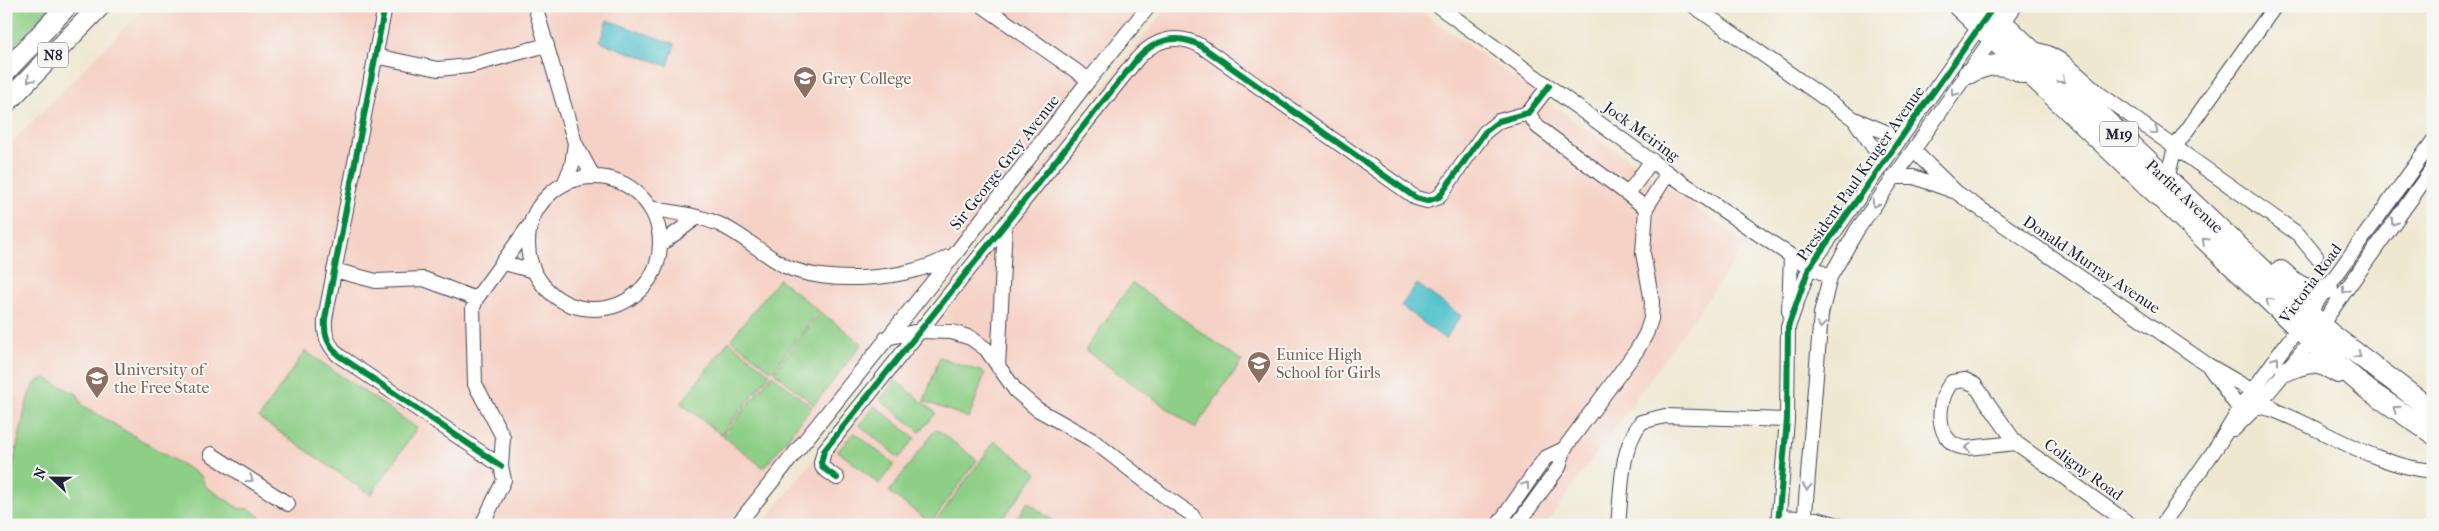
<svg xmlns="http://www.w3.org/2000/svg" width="2439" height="531" font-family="'IM FELL French Canon',serif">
	<rect width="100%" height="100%" fill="#f6f6f2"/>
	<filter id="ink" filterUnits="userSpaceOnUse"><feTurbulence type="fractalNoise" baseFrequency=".02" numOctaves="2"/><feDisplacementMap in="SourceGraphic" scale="10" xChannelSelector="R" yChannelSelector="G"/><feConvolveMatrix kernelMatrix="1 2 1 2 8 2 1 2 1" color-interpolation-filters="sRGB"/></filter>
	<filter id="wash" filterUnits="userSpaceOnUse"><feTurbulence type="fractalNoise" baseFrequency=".0096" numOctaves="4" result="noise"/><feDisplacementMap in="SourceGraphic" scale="20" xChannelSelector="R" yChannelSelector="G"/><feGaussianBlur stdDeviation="1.12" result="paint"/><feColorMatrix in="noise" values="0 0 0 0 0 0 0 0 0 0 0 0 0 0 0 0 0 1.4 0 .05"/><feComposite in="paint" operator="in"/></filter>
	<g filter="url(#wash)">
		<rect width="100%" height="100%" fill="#efe8d1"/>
		<path fill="#f6d1c5" d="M146,6H1151L735,525H6V148Z
			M1168,6H1413L1747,244L1545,525H762Z"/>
		<path fill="#8ecf87" stroke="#587861" d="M6,6H52L6,54Z
			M779,279L819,311L772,371L731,339Z
			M1132,283L1242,361L1195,428L1085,350Z
			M821,312L862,344L814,405L774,372Z
			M729,341L770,374L721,435L681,403Z
			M305,351L417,428L371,495L259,418Z
			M940,357L985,373L969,418L924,401Z
			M772,375L812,407L764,468L723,436Z
			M45,378L78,395L82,405L201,476L205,486L240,509C251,506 260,516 265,525H6V497L28,397L35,383Z
			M895,380L936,413L920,432L880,400Z
			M875,406L915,438L899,458L859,425Z
			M936,429L977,460L931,523L889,492Z
			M854,432L894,464L879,484L838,451Z
			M995,441L1037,473L998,525H933Z
			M1028,502L1058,525H1012Z"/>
		<path fill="#57c4ce" stroke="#3c7384" d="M607,20L675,44L668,66L600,42Z
			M1417,284L1461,316L1445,339L1401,306Z"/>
	</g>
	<g filter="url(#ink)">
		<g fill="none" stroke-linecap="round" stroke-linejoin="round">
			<g stroke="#414052" stroke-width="16">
				<path id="minor" d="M385,6L325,319C324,335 327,343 338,355L501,466
					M535,6L575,143L593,176
					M983,6L1089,80
					M1438,6L1668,173L1791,256L1830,277
					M1694,6L1854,119L1900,138
					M2034,49L2048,53L2064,62L2101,95L2298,234L2316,256
					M375,56L438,69L469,66L547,45
					M1528,113L1538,127L1646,208
					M1854,119L1884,163
					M1914,151L1956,192L2208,365L2253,391L2276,411
					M528 243a66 66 0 1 1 132 0a66 66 0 1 1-132 0Z
					M1893,177H1914L1953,191
					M2167,179L2175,147L2275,6
					M564,184L572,165L575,143
					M1628,194L1652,160
					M651,208C673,213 700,215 721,225C744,236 763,254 785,266C826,286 910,280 948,257
					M661,244L696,218
					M504,263L534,271
					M334,270L376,281L424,279L476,299
					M1789,311L1791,256
					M886,338L919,331L952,332L971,338L986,349L1016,391L1037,409L1092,440L1163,495L1191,514L1198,525
					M998,367L1005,224
					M2210,368L2235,403C2248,407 2262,405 2276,411C2327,431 2376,466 2433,471
					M2234,429L2257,406L2304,349L2433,168
					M2016,443L1968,448C1934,447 1935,401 1952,382L1965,380L1975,385L2016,443L2131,525
					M211,454L288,504
					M837,478L823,468L821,463L824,451L1137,59C1155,39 1177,33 1201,46L1416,198L1427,201L1439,197L1485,132L1499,121L1528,113L1549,86
					M1779,517L1817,519L1838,525
					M482,525L504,480L501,466L503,437L475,384L473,308L476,299L529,226
					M737,525L956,253L1089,80L1149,6
					M1498,525L1545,458L1564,449
					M1517,525L1559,467L1564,449L1637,350L1646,334L1651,319L1652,302L1643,253L1646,208L1668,173
					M1618,525C1622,490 1619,452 1641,422L1665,416L1787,420
					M1778,525L1787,420L1788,327L1809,268L1984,20
					M1804,525L1821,314L1830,277L1857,230L2015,6
					M2162,525L2218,445L2243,404L2433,141"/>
			</g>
			<g stroke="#414052" stroke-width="22">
				<path id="highway" d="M1958,6L2319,348L2368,390L2433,434
					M1985,6L2331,334L2433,411
					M6,71L67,6
					M1968,74C1988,63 2003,62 2023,73
					M6,103L100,6
					M2281,271C2299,287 2303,291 2328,289
					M2286,371C2309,361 2316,360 2338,373"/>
			</g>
			<use href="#minor" stroke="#fff" stroke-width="14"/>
			<use href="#highway" stroke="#fff" stroke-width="20"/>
			<g stroke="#f6f6f2" stroke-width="9">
				<path id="cycleway" d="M385,6L325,319C324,335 327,343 338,355L501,466
					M837,478L823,468L821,463L824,451L1137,59C1155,39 1177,33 1201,46L1416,198L1427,201L1439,197L1485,132L1499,121L1528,113L1549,86
					M1778,525L1787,420L1788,327L1809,268L1994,6"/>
			</g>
			<use href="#cycleway" stroke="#00873e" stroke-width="6"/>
		</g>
		<defs><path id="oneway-chevron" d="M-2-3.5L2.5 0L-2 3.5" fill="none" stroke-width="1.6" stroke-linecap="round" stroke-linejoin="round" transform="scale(1.25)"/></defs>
		<g stroke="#9c9ca7">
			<use href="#oneway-chevron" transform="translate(30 79) rotate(134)"/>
			<use href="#oneway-chevron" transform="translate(2062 80) rotate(43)"/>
			<use href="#oneway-chevron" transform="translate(1954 93) rotate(125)"/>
			<use href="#oneway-chevron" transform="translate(2155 131) rotate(36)"/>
			<use href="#oneway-chevron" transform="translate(1875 204) rotate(124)"/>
			<use href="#oneway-chevron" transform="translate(2394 222) rotate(126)"/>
			<use href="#oneway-chevron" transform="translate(2205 241) rotate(-137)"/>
			<use href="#oneway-chevron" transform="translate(2345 290) rotate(126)"/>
			<use href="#oneway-chevron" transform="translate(2269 301) rotate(-137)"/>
			<use href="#oneway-chevron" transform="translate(1821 325) rotate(94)"/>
			<use href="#oneway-chevron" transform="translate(2358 355) rotate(38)"/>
			<use href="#oneway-chevron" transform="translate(2276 360) rotate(-54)"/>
			<use href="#oneway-chevron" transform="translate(2396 409) rotate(-145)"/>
			<use href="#oneway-chevron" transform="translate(1968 448) rotate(-178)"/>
			<use href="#oneway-chevron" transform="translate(250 479) rotate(33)"/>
			<use href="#oneway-chevron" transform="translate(1526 485) rotate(-55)"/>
			<use href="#oneway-chevron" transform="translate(1807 487) rotate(95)"/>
		</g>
	</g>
	<defs>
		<g id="university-pin" transform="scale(1.25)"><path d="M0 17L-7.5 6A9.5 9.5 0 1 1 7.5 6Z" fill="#8d6e63" stroke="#f6f6f2"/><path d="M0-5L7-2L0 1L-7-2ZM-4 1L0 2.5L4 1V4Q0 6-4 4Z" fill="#fff"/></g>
		<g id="school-pin" transform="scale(1.25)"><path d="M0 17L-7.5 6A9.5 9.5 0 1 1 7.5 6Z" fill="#8d6e63" stroke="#f6f6f2"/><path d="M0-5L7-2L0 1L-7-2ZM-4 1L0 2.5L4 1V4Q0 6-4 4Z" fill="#fff"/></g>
	</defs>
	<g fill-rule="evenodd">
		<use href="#university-pin" x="805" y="78"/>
		<use href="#school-pin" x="1259" y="363"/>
		<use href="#university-pin" x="97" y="378"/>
	</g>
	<g text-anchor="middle" stroke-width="4" stroke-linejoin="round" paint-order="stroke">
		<g fill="#f6f6f2" stroke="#626272" stroke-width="1">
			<rect x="38" y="42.5" width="30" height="25" rx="4"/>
			<rect x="2100" y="121.5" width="38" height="25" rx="4"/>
		</g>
		<g font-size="15" font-weight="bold" fill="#22223b">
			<text x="53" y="60">N8</text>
			<text x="2119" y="139">M19</text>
		</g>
		<g font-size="16" fill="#785e54" stroke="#f6f6f2" text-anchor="start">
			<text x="822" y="84">Grey College</text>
			<text x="1276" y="360">Eunice High<tspan x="1276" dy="18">School for Girls</tspan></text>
			<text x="114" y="375">University of<tspan x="114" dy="18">the Free State</tspan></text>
		</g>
		<g font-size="16" fill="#22223b" stroke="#f6f6f2">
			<text transform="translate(1642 131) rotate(36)" y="6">Jock Meiring</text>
			<text transform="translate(1004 162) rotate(-52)" y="6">Sir George Grey Avenue</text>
			<text transform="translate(1860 173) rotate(-55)" y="6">President Paul Kruger Avenue</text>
			<text transform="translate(2185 196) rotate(43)" y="6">Parfitt Avenue</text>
			<text transform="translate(2092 264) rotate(34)" y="6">Donald Murray Avenue</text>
			<text transform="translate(2310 283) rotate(-54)" y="6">Victoria Road</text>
			<text transform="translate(2084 469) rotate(36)" y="6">Coligny Road</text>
		</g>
	</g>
	<rect width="2439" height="531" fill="none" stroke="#f6f6f2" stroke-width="25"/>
	<g transform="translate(52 478) rotate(292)" stroke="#f6f6f2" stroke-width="4" paint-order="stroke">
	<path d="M0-4L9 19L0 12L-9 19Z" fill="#22223b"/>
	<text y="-8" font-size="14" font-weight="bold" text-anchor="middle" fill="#22223b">N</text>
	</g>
</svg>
